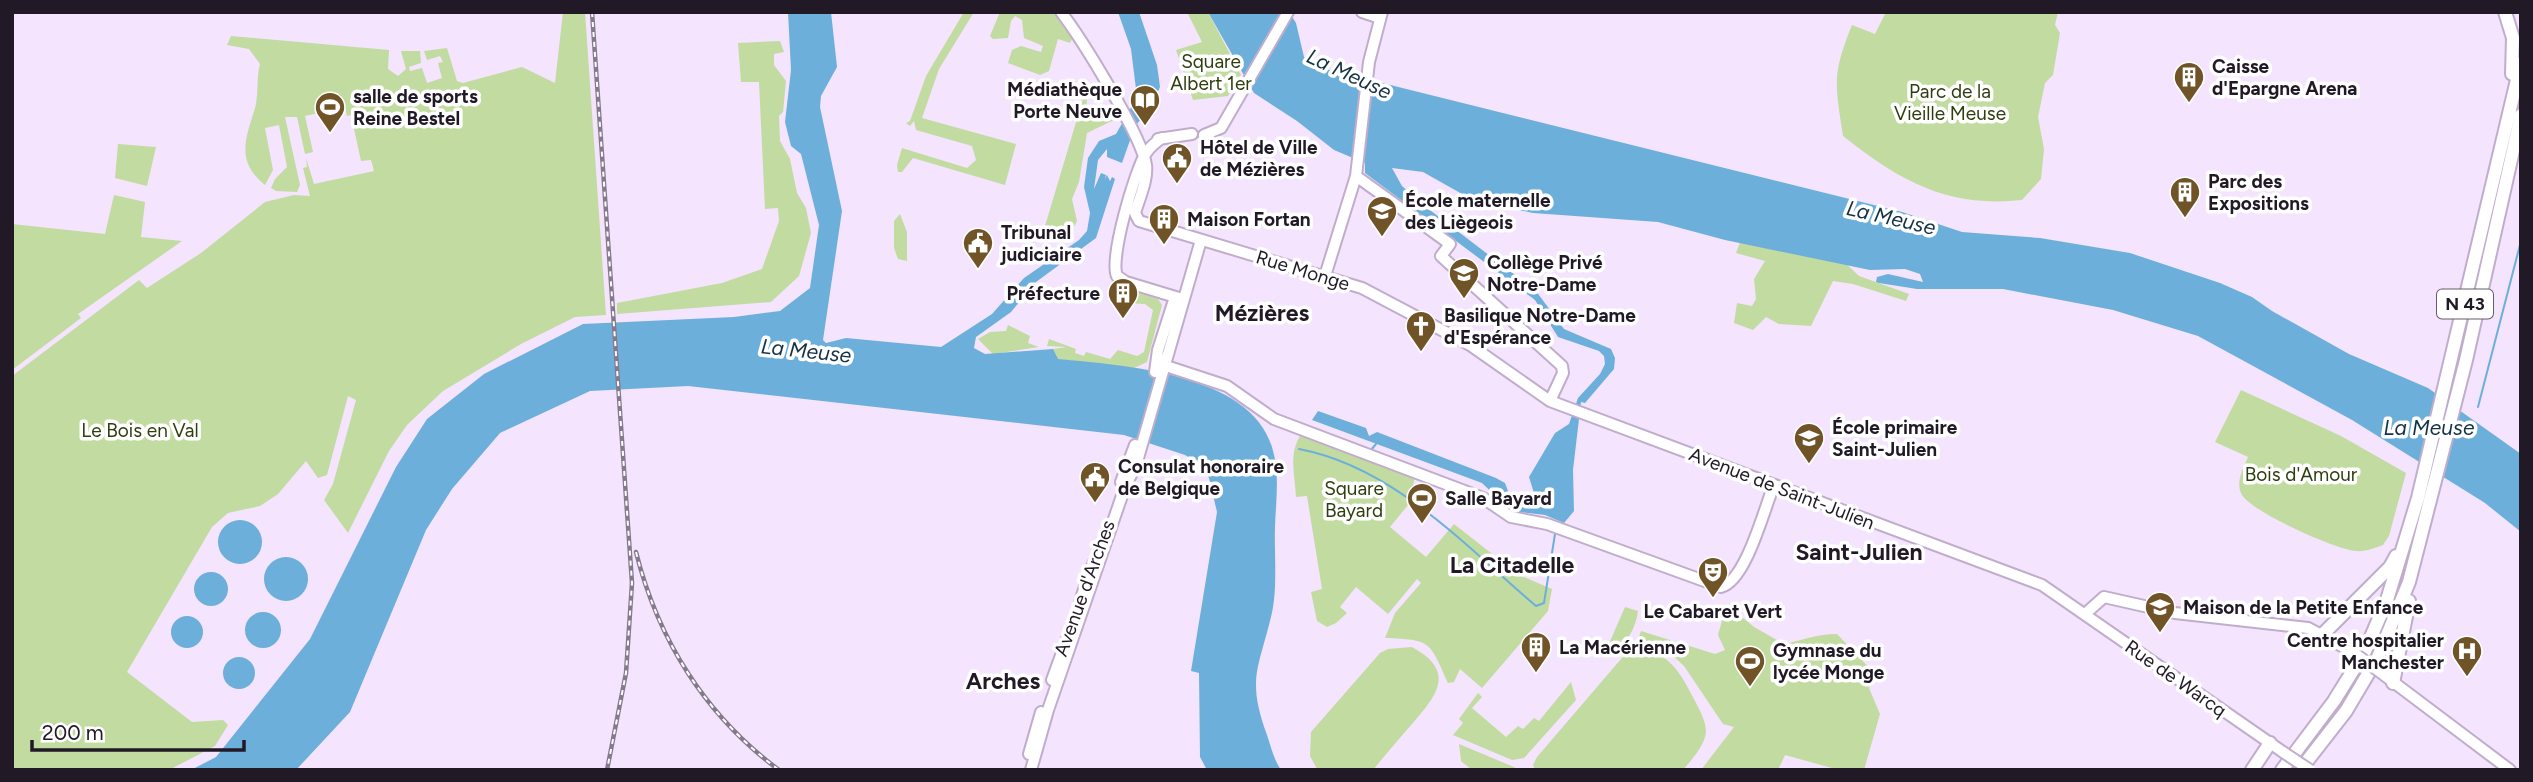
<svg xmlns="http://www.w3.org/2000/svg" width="2533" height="782" font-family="Figtree,sans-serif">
	<rect width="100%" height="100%" fill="#f4e4fe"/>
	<path fill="#c2dba1" d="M563,12H585L606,315L575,317L521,344L443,391L407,425L389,451L348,533L324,500L333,484L356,400L348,396L327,475L318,478L306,461L278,494L260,506L228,513L212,527L127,672L192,722L223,720L228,725L215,746L169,770H12V376L139,280L147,288L201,253L265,202L294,195L310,196L303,168L307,167L306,158L314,184L374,171L371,160L361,161L351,115L347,116L345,107L305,116L313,152L305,154L297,117H285L300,185L297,192L276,191L271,188L275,179L287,167L279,125L265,128L273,170L265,185C235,161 246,138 255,108C259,94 256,78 260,64L249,49L227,45L231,36L389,50L388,69L398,76L406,69L401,51H420L421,63L409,67L410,71L422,68L427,83L442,78L438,63L443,62L440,56L427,60L424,51L447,48L457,81L463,83L522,67L555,83Z
		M964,12H974L939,69L922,118L1016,144L1005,185L913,158L902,172H898L897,165L902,148L967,168L976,160L972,146L916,130L914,121L910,126L906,123L910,121L926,76Z
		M1000,12H1053L1072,39L1070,43L1058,39L1049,71L1040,75L1008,63L1012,50L1021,46L1041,52L1043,46L1024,38L1022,20L1015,16L1011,21L1008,38L993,39L990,36Z
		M1187,12H1208L1241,75L1228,96L1193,100L1176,50L1202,42Z
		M1886,12H2058L2055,25L2060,33L2053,75L2045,83L2038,117L2044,149L2041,179L2022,200C1947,208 1900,181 1843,136C1835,83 1832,75 1852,25L1875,34Z
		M780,41L784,52L774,54V65L786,81L783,112L779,116L780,141L790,159L797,193L806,208L811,233L799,276L771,302L617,314V303L722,283L762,269L779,221L778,208L765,209L759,82H741L738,43Z
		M1083,99H1087L1086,112L1102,117L1110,105L1118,118L1087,133L1079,182L1072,199L1077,221L1070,234L1056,242L1048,236L1045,226Z
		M118,144L156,147L147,186L115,178Z
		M114,195L145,202L141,237L182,241L78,314L81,318L12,370V224L105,234Z
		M900,214L907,232V261L898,259L894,248V221Z
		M1742,237L1836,254L1859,276L1909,294L1906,301L1853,284L1833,281L1811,326L1779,324L1766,317L1753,330L1734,323L1737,303L1752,306L1756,299L1754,279L1765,261L1736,253Z
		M1129,290L1158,299L1162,305L1147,362L1134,368L1057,359L1053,355V349L1067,347L1047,346L1049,339L1076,349L1075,353L1084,356L1086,352L1110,359L1118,350L1137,356L1144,352L1153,310L1145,304L1125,303Z
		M1008,325L1030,336L1028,343L1039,347L993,354L978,339L990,332L1006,331Z
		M2241,390L2341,436L2406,473L2389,536L2383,545C2375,548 2365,552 2356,551C2337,550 2248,511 2241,493C2236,481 2243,468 2248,457L2215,442Z
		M1301,434L1415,476L1413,486L1417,494L1390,527L1426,557L1454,524L1519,575L1552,589L1548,611L1482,688L1460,669L1454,682L1448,683C1429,640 1431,640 1385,638L1395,613L1421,583L1417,579L1388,614L1356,587L1340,607L1347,613L1336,623L1327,627L1317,621L1311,592L1322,589L1307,496L1296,497C1295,474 1288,455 1301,434Z
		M1625,607L1638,611C1636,627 1626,648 1610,652L1608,646Z
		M1735,611L1754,627L1784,644C1804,640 1817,634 1837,634L1876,675L1869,688L1880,714L1864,770H1839L1785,755L1778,770H1701L1734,727L1723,724L1684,666L1671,654L1638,639L1641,631L1715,654L1725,650L1718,635L1724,614Z
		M1633,645C1671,655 1678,668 1695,701C1700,711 1706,721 1706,732C1704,747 1692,759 1683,770H1535L1533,765L1537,757Z
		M1412,647C1456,671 1438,694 1412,724C1399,739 1386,754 1373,770L1317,769L1310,756L1311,732L1380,653L1388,649Z
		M1571,682L1576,700L1524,758L1512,760L1453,735L1463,723L1459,719L1478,693L1482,697L1472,708L1506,737L1518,726L1523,729L1534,718L1539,721Z
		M1459,744L1514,767L1518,770H1472L1461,761Z"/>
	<path fill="#6dafdb" d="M788,12H831L837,67L821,96L820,107L842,211L823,340L826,343L846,338L941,347L992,314L1024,278L1079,240L1087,231L1090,213L1084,187L1088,158L1099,141L1116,134L1137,97L1131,49L1118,12H1139L1157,65L1160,87L1150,109L1135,126L1122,163L1107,157V149L1098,160L1094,189L1101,173L1106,175L1105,179L1107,175L1110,181L1112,177L1115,179L1096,238L1036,282L1011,312L976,337L974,348L985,354L1053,349L1058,359C1122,365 1250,373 1272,447C1280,473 1276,500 1275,526C1274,555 1278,589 1271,617C1258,670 1247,680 1267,735C1271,747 1274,760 1281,770H1207L1200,757L1199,673L1191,671L1217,512L1209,478L1200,464L1185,455L1124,435L688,386L590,391L500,433L452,489L426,530L350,712L296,770H191L216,757L310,639L396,467L427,419L484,374L583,324L734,317L780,311L810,288L819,225L801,154L791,146L785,122L791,70Z
		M1208,12H1289L1296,23L1304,57L1326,69L1902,212L1962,232L2040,238L2130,253L2220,283L2252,297L2272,311L2349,354L2428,388L2521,454V532L2485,503L2352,420L2198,336L2113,310L2003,289H1917L1879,283L1876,282L1877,277L1888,274L1923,282L1920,274L1905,269L1870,270L1725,240L1658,222L1533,213L1471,199L1423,172L1392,168L1402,186L1426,207L1536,291L1564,329L1611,349L1615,358L1614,369L1585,403L1581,402L1573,470L1574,511L1564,523L1545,515L1511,511L1482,483L1312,420L1318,411L1366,428L1369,436L1377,432L1496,478L1505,483L1511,499L1522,502L1534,493L1529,477L1555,433L1569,424L1578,398L1600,374L1605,364L1604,356L1599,351L1558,337L1535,300L1365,173V163L1334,150L1297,121L1254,93Z
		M218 542a22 22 0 1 1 44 0a22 22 0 1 1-44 0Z
		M264 579a22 22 0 1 1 44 0a22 22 0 1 1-44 0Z
		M194 589a17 17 0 1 1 34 0a17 17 0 1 1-34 0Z
		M245 630a18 18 0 1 1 36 0a18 18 0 1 1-36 0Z
		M171 632a16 16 0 1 1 32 0a16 16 0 1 1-32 0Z
		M223 673a16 16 0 1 1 32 0a16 16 0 1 1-32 0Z"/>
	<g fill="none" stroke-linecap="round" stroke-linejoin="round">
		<path stroke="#6dafdb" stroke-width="2" d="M2478,407L2521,241
			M1299,449C1394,467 1464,545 1536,606L1544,603L1555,534
			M1371,450L1376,444"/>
		<g stroke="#c0adcc" stroke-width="14">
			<path id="secondary" d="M1061,12C1081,38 1142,136 1146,165C1148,180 1139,199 1135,213L1139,221L1362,288L1470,345L1550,401L2042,585L2283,752
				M1362,12L1380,18
				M1204,135L1221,128L1288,12
				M1162,138C1156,142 1150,147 1146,153C1135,170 1109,259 1117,276L1126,282L1179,298
				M1158,139L1192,134
				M1356,176L1450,244L1441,256L1562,366L1563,373L1550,401
				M1325,276L1356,176L1369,62L1382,12
				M1163,365L1227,386L1274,419L1483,498L1511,517L1547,524L1721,587C1746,581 1764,509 1774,485
				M1155,372L1158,350L1175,297
				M1121,482L1135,445
				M1080,601L1093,564
				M2085,614L2104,597L2175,613L2308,628L2353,652
				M2380,672L2510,770
				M1052,680L1067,639
				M1029,754L1041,712
				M1031,770L1048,710L1125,487L1136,465L1201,240"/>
		</g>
		<g stroke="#c0adcc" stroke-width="16">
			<path id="highway" d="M2505,12L2513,38L2512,74
				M2323,634L2390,567L2396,556
				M2393,683L2409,601
				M2252,770L2270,743
				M2282,770L2334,701L2365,651L2387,600L2418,498L2521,63
				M2300,770L2346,711L2378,657L2409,582L2466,360L2521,115"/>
		</g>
		<use href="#secondary" stroke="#fff" stroke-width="10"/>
		<use href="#highway" stroke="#fff" stroke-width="12"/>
		<g stroke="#857a8d" stroke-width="4.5">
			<path id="rail" d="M592,12L632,583L626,673L607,770
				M636,552C658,640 706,716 779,770"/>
		</g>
		<use href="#rail" stroke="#fff" stroke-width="2" stroke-dasharray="5" stroke-linecap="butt"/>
		<g stroke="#c0adcc" stroke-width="14" stroke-linecap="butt">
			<path id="secondary-bridge" d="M2353,652L2380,672
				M2283,752L2310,770"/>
		</g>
		<use href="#secondary-bridge" stroke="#fff" stroke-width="10"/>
	</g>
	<defs>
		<g id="building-pin" transform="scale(1.575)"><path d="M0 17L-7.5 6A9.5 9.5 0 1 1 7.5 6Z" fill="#705427" stroke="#fff"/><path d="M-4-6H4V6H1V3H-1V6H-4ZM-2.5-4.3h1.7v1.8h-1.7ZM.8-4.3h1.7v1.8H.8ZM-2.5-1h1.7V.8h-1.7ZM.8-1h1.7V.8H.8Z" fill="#fff"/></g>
		<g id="library-pin" transform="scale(1.575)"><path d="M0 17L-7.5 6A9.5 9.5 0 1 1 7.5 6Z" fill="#705427" stroke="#fff"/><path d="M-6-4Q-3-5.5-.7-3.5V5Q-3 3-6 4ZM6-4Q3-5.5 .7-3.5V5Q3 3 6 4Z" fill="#fff"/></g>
		<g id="stadium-pin" transform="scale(1.575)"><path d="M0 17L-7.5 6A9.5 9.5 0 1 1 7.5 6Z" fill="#705427" stroke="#fff"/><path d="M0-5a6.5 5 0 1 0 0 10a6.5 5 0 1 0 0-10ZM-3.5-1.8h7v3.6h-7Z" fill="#fff"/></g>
		<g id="civic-pin" transform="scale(1.575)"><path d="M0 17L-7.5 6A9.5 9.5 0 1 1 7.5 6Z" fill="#705427" stroke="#fff"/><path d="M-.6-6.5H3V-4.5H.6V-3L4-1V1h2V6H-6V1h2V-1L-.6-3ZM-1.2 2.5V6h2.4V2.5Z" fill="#fff"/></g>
		<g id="school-pin" transform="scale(1.575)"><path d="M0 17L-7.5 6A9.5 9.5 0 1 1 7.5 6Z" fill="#705427" stroke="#fff"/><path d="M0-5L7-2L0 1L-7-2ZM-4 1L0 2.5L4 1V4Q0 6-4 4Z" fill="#fff"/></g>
		<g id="church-pin" transform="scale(1.575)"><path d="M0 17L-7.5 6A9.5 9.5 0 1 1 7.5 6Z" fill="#705427" stroke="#fff"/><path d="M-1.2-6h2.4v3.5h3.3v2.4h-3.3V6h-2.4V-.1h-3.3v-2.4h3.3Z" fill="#fff"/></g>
		<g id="theatre-pin" transform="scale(1.575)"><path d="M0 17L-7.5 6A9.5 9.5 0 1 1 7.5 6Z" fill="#705427" stroke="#fff"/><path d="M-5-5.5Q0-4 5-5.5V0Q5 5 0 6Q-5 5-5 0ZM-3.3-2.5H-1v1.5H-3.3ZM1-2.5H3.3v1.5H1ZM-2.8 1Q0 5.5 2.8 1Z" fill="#fff"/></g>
		<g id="hospital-pin" transform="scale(1.575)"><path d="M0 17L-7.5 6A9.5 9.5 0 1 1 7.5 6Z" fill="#705427" stroke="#fff"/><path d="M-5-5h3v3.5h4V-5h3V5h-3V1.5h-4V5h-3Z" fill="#fff"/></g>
	</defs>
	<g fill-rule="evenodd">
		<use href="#building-pin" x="2189" y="77"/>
		<use href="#library-pin" x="1145" y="100"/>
		<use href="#stadium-pin" x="330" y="107"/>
		<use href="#civic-pin" x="1177" y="158"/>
		<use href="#building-pin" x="2185" y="192"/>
		<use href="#school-pin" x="1382" y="211"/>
		<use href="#building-pin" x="1164" y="219"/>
		<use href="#civic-pin" x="978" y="243"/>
		<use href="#school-pin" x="1464" y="273"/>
		<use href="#building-pin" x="1123" y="293"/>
		<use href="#church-pin" x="1421" y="326"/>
		<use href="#school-pin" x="1809" y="438"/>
		<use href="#civic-pin" x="1095" y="477"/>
		<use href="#stadium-pin" x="1422" y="498"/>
		<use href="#theatre-pin" x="1713" y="572"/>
		<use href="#school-pin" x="2160" y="607"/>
		<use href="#building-pin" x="1536" y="647"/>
		<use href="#hospital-pin" x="2467" y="651"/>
		<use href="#stadium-pin" x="1750" y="661"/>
	</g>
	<g text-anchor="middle" stroke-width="7" stroke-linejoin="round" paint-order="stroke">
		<rect fill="#fff" stroke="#645f67" stroke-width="2" x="2437" y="289.5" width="56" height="29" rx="5"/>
		<g font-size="18" font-weight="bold" fill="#211a26">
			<text x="2465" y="310">N 43</text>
		</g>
		<g font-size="19" fill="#2e3f0f" stroke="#fff">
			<text x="1211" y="68">Square<tspan x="1211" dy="22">Albert 1er</tspan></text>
			<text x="1950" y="98">Parc de la<tspan x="1950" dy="22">Vieille Meuse</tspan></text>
			<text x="140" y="437">Le Bois en Val</text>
			<text x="2301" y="481">Bois d'Amour</text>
			<text x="1354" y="495">Square<tspan x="1354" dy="22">Bayard</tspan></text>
		</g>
		<g font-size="19" font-weight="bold" fill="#211a26" stroke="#fff" text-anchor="start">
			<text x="2212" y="73">Caisse<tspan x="2212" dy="22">d'Epargne Arena</tspan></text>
			<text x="1122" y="96" text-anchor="end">Médiathèque<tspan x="1122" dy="22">Porte Neuve</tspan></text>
			<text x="353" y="103">salle de sports<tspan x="353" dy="22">Reine Bestel</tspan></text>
			<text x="1200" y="154">Hôtel de Ville<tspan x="1200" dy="22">de Mézières</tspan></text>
			<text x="2208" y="188">Parc des<tspan x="2208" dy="22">Expositions</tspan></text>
			<text x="1405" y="207">École maternelle<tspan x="1405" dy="22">des Liègeois</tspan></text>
			<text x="1187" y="226">Maison Fortan</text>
			<text x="1001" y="239">Tribunal<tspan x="1001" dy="22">judiciaire</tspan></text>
			<text x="1487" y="269">Collège Privé<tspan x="1487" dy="22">Notre-Dame</tspan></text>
			<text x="1100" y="300" text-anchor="end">Préfecture</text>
			<text x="1444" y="322">Basilique Notre-Dame<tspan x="1444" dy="22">d'Espérance</tspan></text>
			<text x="1832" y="434">École primaire<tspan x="1832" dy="22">Saint-Julien</tspan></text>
			<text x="1118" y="473">Consulat honoraire<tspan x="1118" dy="22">de Belgique</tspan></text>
			<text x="1445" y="505">Salle Bayard</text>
			<text x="2183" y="614">Maison de la Petite Enfance</text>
			<text x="1713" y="618" text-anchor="middle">Le Cabaret Vert</text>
			<text x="2444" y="647" text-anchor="end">Centre hospitalier<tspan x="2444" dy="22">Manchester</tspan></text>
			<text x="1559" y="654">La Macérienne</text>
			<text x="1773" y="657">Gymnase du<tspan x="1773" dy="22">lycée Monge</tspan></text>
		</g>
		<g font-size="19" fill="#211a26" stroke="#fff">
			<text transform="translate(1303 270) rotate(17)" y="7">Rue Monge</text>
			<text transform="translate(1782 488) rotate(21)" y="7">Avenue de Saint-Julien</text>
			<text transform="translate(1084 588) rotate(-70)" y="7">Avenue d'Arches</text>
			<text transform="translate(2176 678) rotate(35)" y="7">Rue de Warcq</text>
		</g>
		<g font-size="21" font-style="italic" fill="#143245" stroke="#fff">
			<text transform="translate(1349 74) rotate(25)" y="7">La Meuse</text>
			<text transform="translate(1891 218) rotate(13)" y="7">La Meuse</text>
			<text transform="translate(806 351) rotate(6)" y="7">La Meuse</text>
			<text x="2429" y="435">La Meuse</text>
		</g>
		<g font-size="23" font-weight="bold" fill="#211a26" stroke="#fff">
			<text x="1262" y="321">Mézières</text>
			<text x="1859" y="560">Saint-Julien</text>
			<text x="1512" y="573">La Citadelle</text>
			<text x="1003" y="689">Arches</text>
		</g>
	</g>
	<rect width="2533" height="782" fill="none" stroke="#211a26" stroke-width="28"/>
	<path d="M32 740v10h212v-10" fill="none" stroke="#211a26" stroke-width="3.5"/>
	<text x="42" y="740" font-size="21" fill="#211a26" stroke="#ffffff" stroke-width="5" paint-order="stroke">200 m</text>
</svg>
